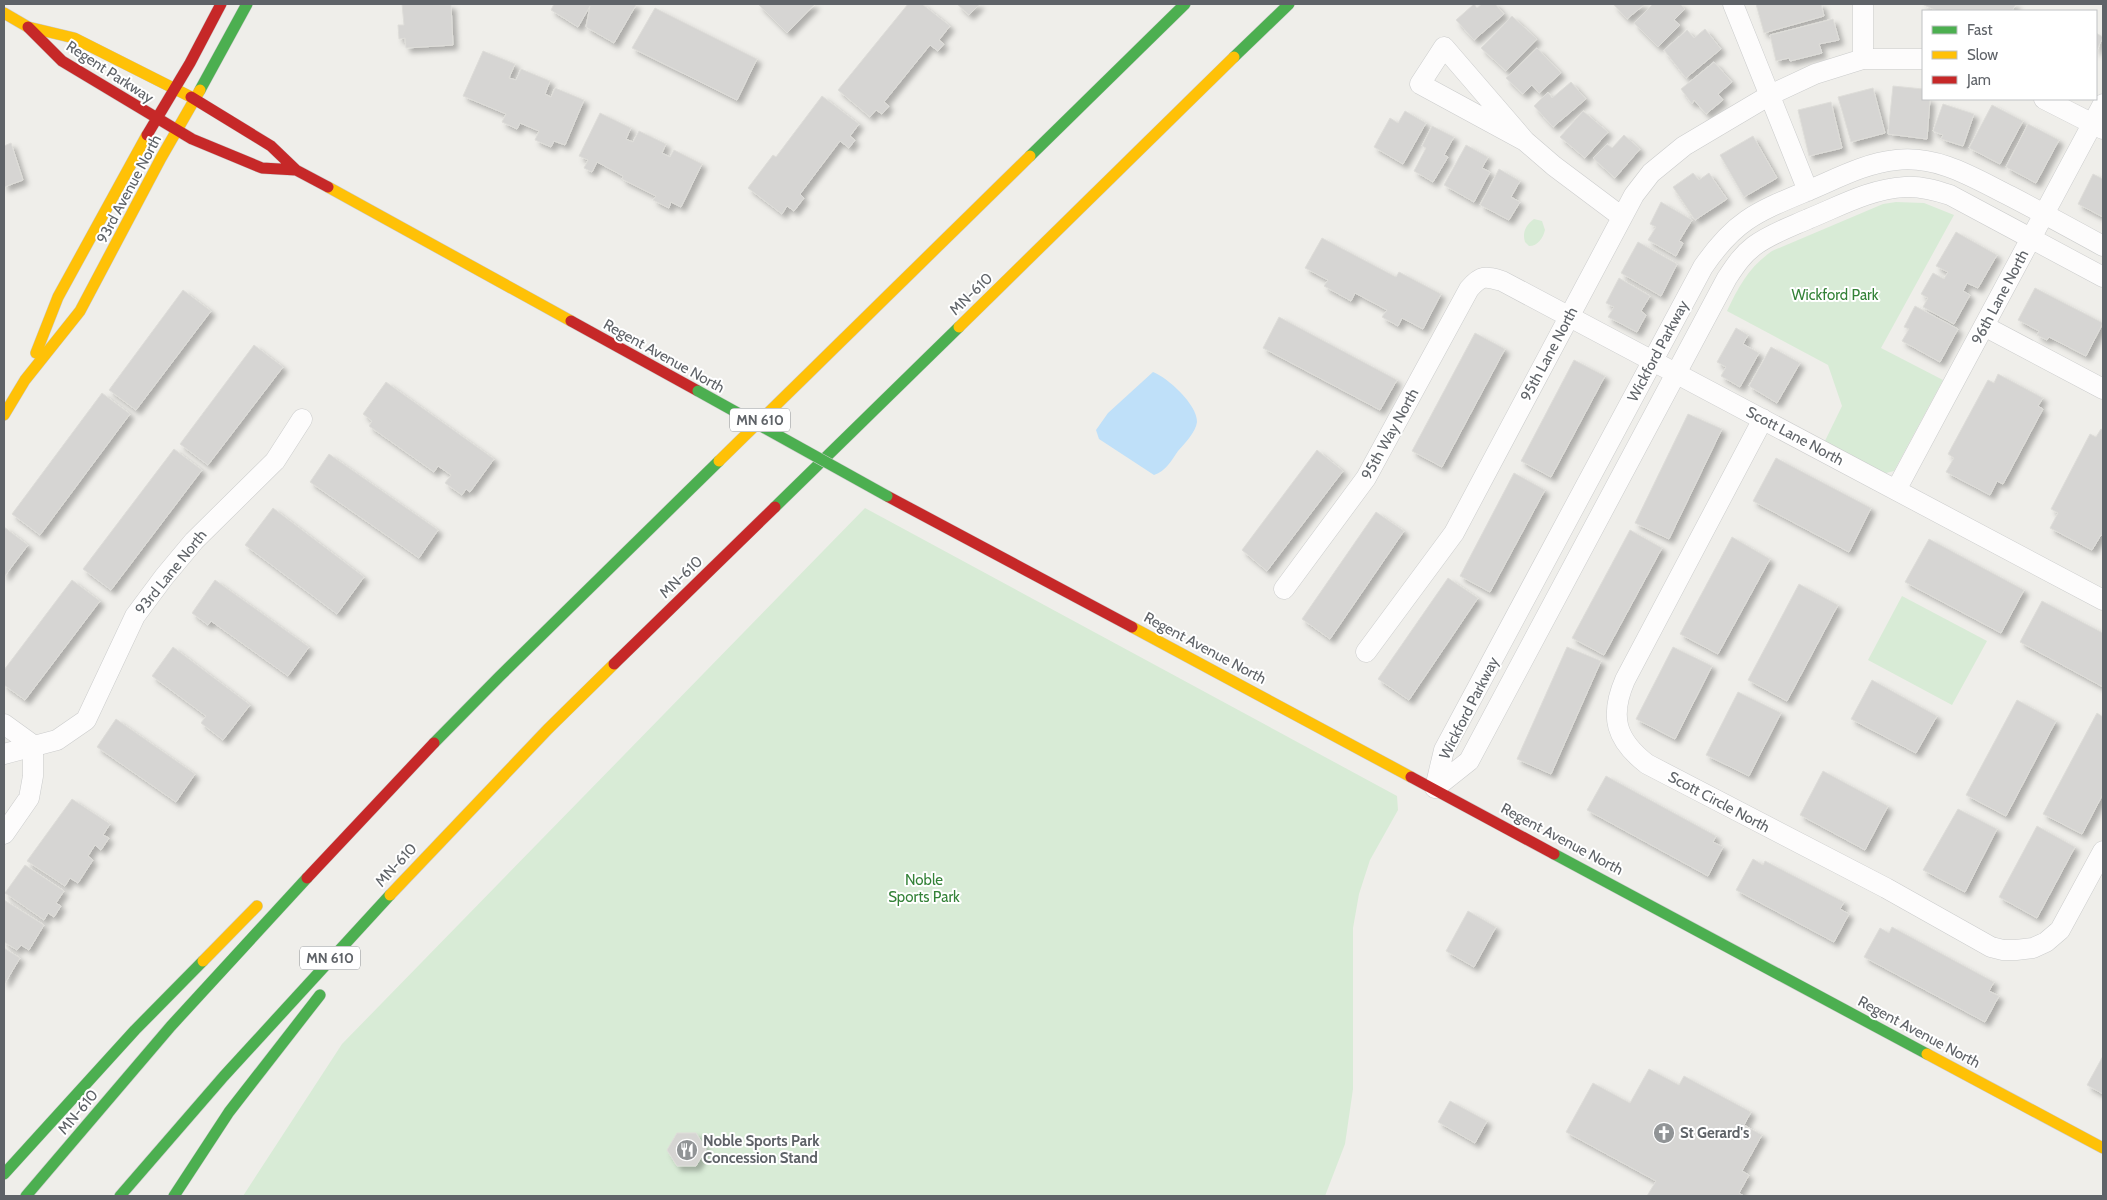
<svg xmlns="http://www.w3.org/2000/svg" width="2107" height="1200" font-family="Cabin,sans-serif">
	<defs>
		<filter id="shadow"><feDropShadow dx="4.5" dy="4.5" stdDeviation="2.5" flood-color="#0004"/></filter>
	</defs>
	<rect width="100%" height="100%" fill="#efeeea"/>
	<path fill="#d8ebd6" d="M1896,202L1924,203L1954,215L1881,348L1943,380L1894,471L1882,474L1824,443L1842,406L1828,365L1727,311C1739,286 1749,267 1772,251L1883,204Z
		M1534,219L1542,221L1545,230C1543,238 1538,246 1529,246L1525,242C1522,232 1526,225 1534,219Z
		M865,508L1397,796L1398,810L1370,860L1359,894L1353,928V1089L1345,1144L1325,1196H243L342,1044Z
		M1902,596L1987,641L1952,705L1868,660Z"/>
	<path fill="#bfe0f9" d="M1153,372C1167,377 1198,405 1197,422C1196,432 1184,444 1178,451C1171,461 1166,471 1154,475L1099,439L1096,430L1108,413Z"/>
	<path fill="#d6d5d3" stroke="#deddd9" filter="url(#shadow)" d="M402,4L451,5L453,45L406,48L405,38L399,39L398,25H404Z
		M554,4H634L636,5L614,43L586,27L590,6L578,27L551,10Z
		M758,4H815L787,33Z
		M908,4H922L950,26L939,40L944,44L938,51L930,45L884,102L889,106L882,114L876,110L870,117L838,90Z
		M957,4H980L969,15Z
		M1474,4L1477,8L1482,4H1495L1504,14L1474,40L1456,20Z
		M1613,4H1645L1627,19Z
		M1653,4H1680L1685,9L1674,20L1680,25L1658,47L1634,23Z
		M1756,4H1821L1824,16L1764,33Z
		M1922,4H2016L2012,11H1937Z
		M655,8L757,59L737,100L632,48Z
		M1512,16L1537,39L1506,71L1481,48Z
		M1833,19L1839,40L1819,44L1822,53L1790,61L1789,58L1776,61L1770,35Z
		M1705,29L1721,49L1686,78L1664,50L1687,30L1694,38Z
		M2096,33L2103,37L2096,52Z
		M1537,48L1561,73L1539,93L1532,85L1523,94L1506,78Z
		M483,51L515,64L509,78L516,80L521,69L550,81L545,94L551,97L555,88L584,100L565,145L554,141L551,147L535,140L539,131L520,123L517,129L502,122L506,114L463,96Z
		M1714,62L1732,82L1718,94L1723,100L1706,114L1694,100L1692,104L1681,89Z
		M1571,82L1586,99L1553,127L1534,106L1548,92L1552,98Z
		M1893,86L1923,89V99H1930L1927,139L1888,134Z
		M1873,88L1885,133L1851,142L1838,97Z
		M822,96L859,124L850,136L855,140L849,148L840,141L800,194L804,198L794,211L787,206L782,214L748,188L773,155L776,157Z
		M1831,102L1842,148L1809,156L1798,110Z
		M1943,104L1974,114L1963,146L1941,139L1943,135L1933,131Z
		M1992,105L2023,121L2000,164L1969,148Z
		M1405,111L1426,123L1403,164L1374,147L1390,118L1398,123Z
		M1583,111L1608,132L1585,158L1560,137Z
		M600,113L631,128L626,139L633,142L639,131L666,144L662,153L670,157L674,150L702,164L681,207L671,202L669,208L653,200L656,196L622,179L623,176L597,162L592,172L584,168L588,160L579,156Z
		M2028,124L2059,140L2036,183L2006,167Z
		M1432,126L1454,137L1444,155L1448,157L1433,182L1414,171L1426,148L1422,146Z
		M1624,135L1640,149L1615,178L1593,158L1607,144L1612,148Z
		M1753,136L1777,178L1744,197L1720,155Z
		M11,143L23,180L4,187V146Z
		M1466,145L1488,157L1482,168L1490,172L1474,202L1444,185Z
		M1499,169L1520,181L1511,197L1520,202L1509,220L1480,205Z
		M1693,173L1699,180L1709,173L1727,199L1695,220L1673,187Z
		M2093,174L2103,179V217L2078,204Z
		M1661,202L1692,220L1679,241L1683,243L1676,256L1648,240L1656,227L1650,224Z
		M1956,232L1997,255L1978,288L1967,283L1963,291L1970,295L1954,324L1923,307L1928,298L1921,294L1933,273L1944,279L1948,272L1936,266Z
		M1322,238L1396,277L1399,272L1441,294L1423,329L1402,318L1398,326L1382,317L1387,310L1355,293L1351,301L1324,286L1328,280L1305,268Z
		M1638,242L1677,264L1661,296L1621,273Z
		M1619,278L1650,296L1641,311L1646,315L1637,332L1608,317L1614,307L1606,303Z
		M2035,288L2103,323L2086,356L2049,337L2047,340L2037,335L2039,331L2018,320Z
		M183,290L211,311L136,410L109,390Z
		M1915,306L1958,329L1940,362L1902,341L1909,329L1904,327Z
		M1279,317L1397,380L1380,410L1263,348Z
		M1736,328L1748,335L1743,344L1759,353L1740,387L1721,376L1726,367L1717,362Z
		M1475,333L1505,349L1442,467L1412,451Z
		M254,345L283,367L208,465L180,444Z
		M1771,347L1800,363L1777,403L1749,386Z
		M1574,360L1605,376L1551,477L1521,461Z
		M1998,374L2043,398L2038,406L2043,409L2003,484L1997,481L1990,495L1946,472L1954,458L1948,454L1988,380L1994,383Z
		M386,382L494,459L470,492L466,489L462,495L445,483L451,475L438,466L434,472L369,426L372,421L363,414Z
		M102,393L130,414L40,535L12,514Z
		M1688,414L1722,429L1669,539L1635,523Z
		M2101,429L2103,430V536L2101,535L2092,550L2050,528L2058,513L2051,509L2090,434L2096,437Z
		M174,449L202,470L111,590L83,569Z
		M1317,450L1343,471L1267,571L1242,550Z
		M329,454L438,530L419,558L310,482Z
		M1776,458L1871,508L1849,552L1753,501Z
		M1514,473L1545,490L1490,592L1460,576Z
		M273,508L364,577L337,614L245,545Z
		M1376,512L1404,531L1330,639L1302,619Z
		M4,527L28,545L4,577Z
		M1630,530L1662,548L1604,655L1572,638Z
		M1732,537L1770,559L1718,654L1680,634Z
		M1929,539L2024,590L2001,633L1905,582Z
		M1448,578L1478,598L1409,700L1378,679Z
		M72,580L100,601L25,700L4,685V670Z
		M215,580L309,647L288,676L211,621L208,625L192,613Z
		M1799,584L1838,605L1787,701L1748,680Z
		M2042,601L2103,633V687L2020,642Z
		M173,647L250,705L223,740L201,723L206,716L152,676Z
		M1567,647L1601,661L1551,774L1517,759Z
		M1673,647L1712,666L1675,739L1636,719Z
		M1872,680L1937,716L1916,753L1851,719Z
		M1738,692L1781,713L1749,776L1706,755Z
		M2017,700L2056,721L2006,816L1966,795Z
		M2097,713L2103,717V794L2082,834L2043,814Z
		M116,719L195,774L176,802L97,747Z
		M1823,771L1888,806L1865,850L1800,815Z
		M1606,776L1716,836L1713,842L1723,847L1708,876L1587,810Z
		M72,799L110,824L103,835L109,838L101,850L95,845L88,856L93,860L78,883L70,878L65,886L27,861Z
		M1958,809L1997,829L1965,892L1923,870Z
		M2037,826L2075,847L2037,918L1999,897Z
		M1753,859L1763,865L1765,861L1844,902L1840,909L1849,914L1834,942L1736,890Z
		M25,865L64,891L56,903L61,906L54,917L48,913L44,920L5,893Z
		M4,900L44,925L29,950L21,945L17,950L4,942Z
		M1468,911L1496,927L1474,967L1446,951Z
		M1892,927L1994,982L1989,991L1999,996L1985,1022L1864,957L1880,928L1889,933Z
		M4,948L20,958L5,983H4Z
		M2103,1056V1094L2087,1085Z
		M1649,1069L1679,1085L1684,1076L1751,1112L1744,1125L1762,1135L1742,1171L1749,1175L1739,1193L1744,1196H1647L1656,1181L1566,1132L1593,1083L1630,1103Z
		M1450,1101L1487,1121L1475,1143L1438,1122Z
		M677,1133H696L706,1149L696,1166H677L667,1150Z"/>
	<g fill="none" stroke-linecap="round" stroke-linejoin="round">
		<g stroke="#cbcccc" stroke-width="21">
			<path id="street" d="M1733,4L1808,191
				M1863,4V59
				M2044,99L2103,129
				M1525,141L1444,47L1420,84L1525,141L1554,166L1622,217
				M1984,326L2103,389
				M1763,419L1625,680C1609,717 1616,740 1647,764L1886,888L1991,947L2003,950H2016L2033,948L2046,942L2060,930L2103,851
				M1896,490L2103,104
				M1284,589L1366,478L1469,289C1481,275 1485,276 1502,281L2103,600
				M1366,652L1454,533L1634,195L1651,173L1684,146L1770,95L1815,74L1863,59H1923
				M4,724L33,745
				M4,754L57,740L86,720L135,616L164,577L194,541L275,461L302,419
				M1435,788L1444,750L1703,267C1735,220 1757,212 1807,191C1836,179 1865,163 1896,160C1938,155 1974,178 2010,196C2041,212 2072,229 2103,246
				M1435,788L1469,761L1727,278C1735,266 1742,255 1754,246C1770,234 1790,227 1808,219C1840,206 1870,189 1905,187C1921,186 1935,190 1950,195L2103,277
				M4,834L29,798L33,776V745"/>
		</g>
		<g stroke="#cacacb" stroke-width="12">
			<path id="fast" d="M1234,57L1289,4
				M200,90L247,4
				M1030,156L1185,4
				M775,507L959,327
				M434,743L500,676L719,461
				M1554,854L1927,1054
				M4,1174L135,1030L203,961
				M26,1196L171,1026L307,878
				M120,1196L224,1076L390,895
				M174,1196L229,1112L320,995"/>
		</g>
		<g stroke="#cacacb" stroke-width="12">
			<path id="slow" d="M4,13L28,27L74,38L191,97
				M328,187L571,321
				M959,327L1234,57
				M36,353L58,297L147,135
				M4,415L25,380L80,311L161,158L200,90
				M719,461L1030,156
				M1132,627L1411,777
				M390,895L548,729L614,664
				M203,961L257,906
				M1927,1054L2103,1148"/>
		</g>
		<g stroke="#cacacb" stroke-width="12">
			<path id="jam" d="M28,27L62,61L192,139L262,168L296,170
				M191,97L271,146L296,170L328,187
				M147,135L190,63L221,4
				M571,321L698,391
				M887,496L1132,627
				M614,664L775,507
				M1411,777L1554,854
				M307,878L434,743"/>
		</g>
		<use href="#street" stroke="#fdfcfc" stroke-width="20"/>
		<use href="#fast" stroke="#4caf50" stroke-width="11"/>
		<use href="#slow" stroke="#ffc107" stroke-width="11"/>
		<use href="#jam" stroke="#c62828" stroke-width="11"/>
		<g stroke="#cacacb" stroke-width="12" stroke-linecap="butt">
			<path id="fast-bridge" d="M698,391L887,496"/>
		</g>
		<use href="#fast-bridge" stroke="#4caf50" stroke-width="11"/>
	</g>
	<defs>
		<g id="church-disc" transform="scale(1.125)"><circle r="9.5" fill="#919496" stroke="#fff"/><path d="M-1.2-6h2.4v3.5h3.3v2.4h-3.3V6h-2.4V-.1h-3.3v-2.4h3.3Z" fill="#fff"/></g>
		<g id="restaurant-disc" transform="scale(1.125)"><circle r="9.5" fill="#919496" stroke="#fff"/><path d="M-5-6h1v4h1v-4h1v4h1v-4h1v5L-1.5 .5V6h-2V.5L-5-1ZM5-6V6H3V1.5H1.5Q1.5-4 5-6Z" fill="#fff"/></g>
	</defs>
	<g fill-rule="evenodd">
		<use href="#church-disc" x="1664" y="1133"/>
		<use href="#restaurant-disc" x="687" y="1150"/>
	</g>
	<g text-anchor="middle" stroke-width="4" stroke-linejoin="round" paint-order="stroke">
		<g fill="#fff" stroke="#8f9295" stroke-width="1">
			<rect x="730" y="408.5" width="60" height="23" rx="4"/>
			<rect x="300" y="946.5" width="60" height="23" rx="4"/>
		</g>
		<g font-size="14" font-weight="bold" fill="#5f6368">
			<text x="760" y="425">MN 610</text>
			<text x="330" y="963">MN 610</text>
		</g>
		<g font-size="15" fill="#5f6368" stroke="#fff">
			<text transform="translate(110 72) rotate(33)" y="5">Regent Parkway</text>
			<text transform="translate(129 189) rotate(-62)" y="5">93rd Avenue North</text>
			<text transform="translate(971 294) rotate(-44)" y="5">MN-610</text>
			<text transform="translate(2000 297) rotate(-62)" y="5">96th Lane North</text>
			<text transform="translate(1658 351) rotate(-62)" y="5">Wickford Parkway</text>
			<text transform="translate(1549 354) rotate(-62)" y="5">95th Lane North</text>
			<text transform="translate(664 356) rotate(29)" y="5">Regent Avenue North</text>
			<text transform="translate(1390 434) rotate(-61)" y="5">95th Way North</text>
			<text transform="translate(1795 436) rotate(28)" y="5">Scott Lane North</text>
			<text transform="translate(171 572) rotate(-51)" y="5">93rd Lane North</text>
			<text transform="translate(681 577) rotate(-44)" y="5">MN-610</text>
			<text transform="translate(1205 648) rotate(28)" y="5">Regent Avenue North</text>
			<text transform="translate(1469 708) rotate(-63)" y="5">Wickford Parkway</text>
			<text transform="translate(1719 802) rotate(28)" y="5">Scott Circle North</text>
			<text transform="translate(1562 839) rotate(28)" y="5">Regent Avenue North</text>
			<text transform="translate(396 865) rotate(-47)" y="5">MN-610</text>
			<text transform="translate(1919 1032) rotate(28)" y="5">Regent Avenue North</text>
			<text transform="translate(78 1112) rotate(-50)" y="5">MN-610</text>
		</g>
		<g font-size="15" fill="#348238" stroke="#fff">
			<text x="1835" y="300">Wickford Park</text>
			<text x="924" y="885">Noble<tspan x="924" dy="17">Sports Park</tspan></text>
		</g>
		<g font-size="15" font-weight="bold" fill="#5f6368" stroke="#fff" text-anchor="start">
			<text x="1680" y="1138">St Gerard's</text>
			<text x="703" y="1146">Noble Sports Park<tspan x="703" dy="17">Concession Stand</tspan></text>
		</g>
	</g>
	<rect width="2107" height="1200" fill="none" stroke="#5f6368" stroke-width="10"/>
	<rect x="1922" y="10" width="175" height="90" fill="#ffffff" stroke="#bfc1c3"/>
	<rect x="1932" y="26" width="25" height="8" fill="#4caf50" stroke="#bfc1c3"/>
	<text x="1967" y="35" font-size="15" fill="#5f6368">Fast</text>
	<rect x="1932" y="51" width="25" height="8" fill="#ffc107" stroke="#bfc1c3"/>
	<text x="1967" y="60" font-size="15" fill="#5f6368">Slow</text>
	<rect x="1932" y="76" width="25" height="8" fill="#c62828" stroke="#bfc1c3"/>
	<text x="1967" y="85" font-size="15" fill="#5f6368">Jam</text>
</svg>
